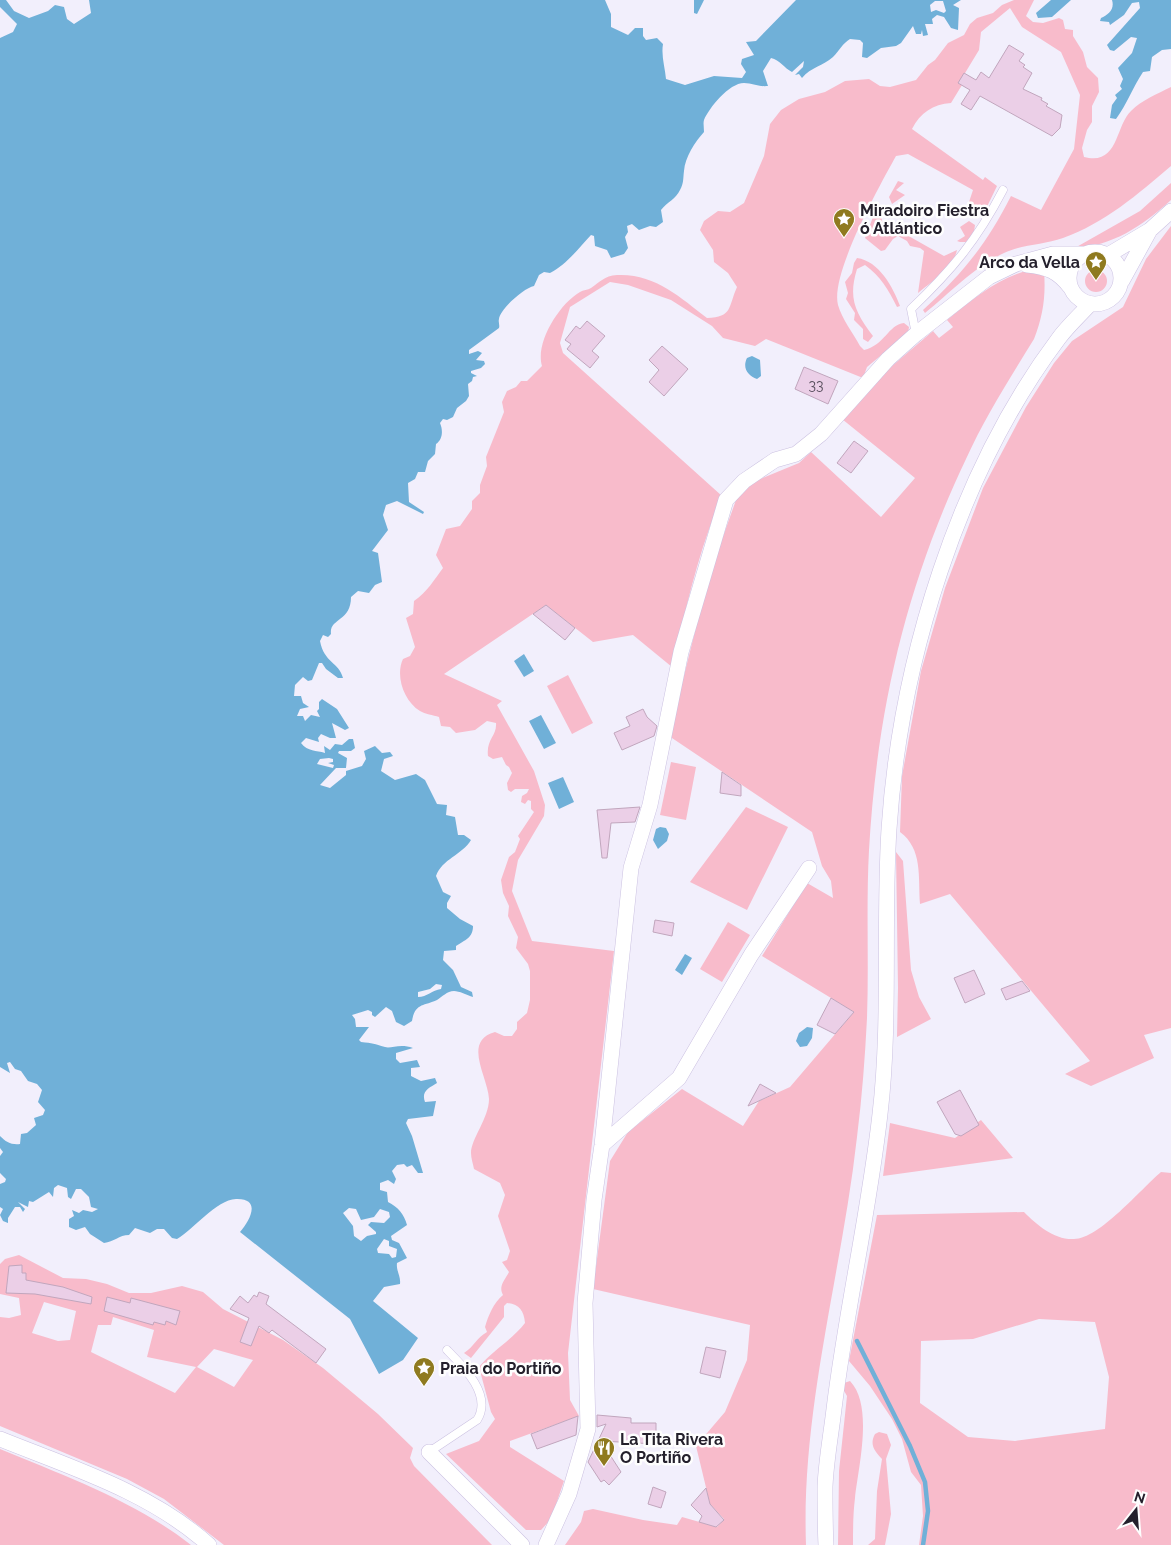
<svg xmlns="http://www.w3.org/2000/svg" width="1171" height="1545" font-family="Raleway,sans-serif">
	<rect width="100%" height="100%" fill="#f2effc"/>
	<path fill="#f8bbcb" fill-rule="evenodd" d="M1014,0H1034L1026,16L1033,22L1043,23L1059,18L1063,20L1065,29L1073,30V36L1083,52L1087,67L1098,78L1099,92L1092,106V122L1087,130L1082,148L1084,157C1119,166 1115,126 1131,111C1142,100 1157,94 1171,87V166C1138,194 1105,223 1063,238C1044,245 1023,244 1004,253C975,266 950,293 925,313L923,310C963,273 986,245 1011,196L1041,210L1074,149L1080,95L1061,52L1022,27L1010,8L981,32L979,50L959,83L962,85L951,103C933,104 920,113 912,129L983,180L985,177L997,186L983,215L972,210L968,205L973,190L908,154L896,156C880,185 830,274 838,305C842,319 853,333 860,346L864,350C885,345 888,325 904,323L909,327L908,333L867,367L863,378L766,339L755,346L723,338L712,326L671,300L628,285L610,282L570,307L560,343L563,353L722,496C698,551 686,609 672,667L633,635L593,642L546,605L444,674L502,701L497,705L534,771L545,805L544,816L518,860L512,891L532,941L614,951L568,1353L570,1400L579,1416L510,1441V1447L564,1481L551,1519L541,1530H526L446,1454L479,1441L495,1419L491,1412L479,1367C493,1350 512,1340 525,1323C524,1311 519,1304 507,1303L504,1306V1317L471,1358L464,1353C474,1347 476,1338 487,1332L485,1327C488,1316 494,1302 503,1295C498,1286 505,1280 509,1272L502,1262L507,1260L510,1251L498,1216L505,1195L500,1183L474,1169C473,1164 471,1158 471,1153C471,1139 489,1118 489,1099C488,1077 462,1041 495,1032L504,1036H512L517,1029V1022L527,1013L530,1000V971L528,964L516,948L518,937L508,916L509,906L503,893L501,880L509,857L515,852L520,839L518,836L534,812L531,809V801L528,800L525,804L521,802L522,796L527,793L529,789H515L511,792L508,790L507,783L512,773L509,767L506,765L502,757L493,759L488,756C486,739 497,736 496,723L487,721L475,730L456,733L450,727L441,726L439,717C433,715 425,714 420,711C404,701 395,676 403,659L410,656L415,647L406,618L413,614L414,601C427,592 434,580 443,568L436,555L446,529L460,526L472,509V501L480,493V485L487,466L486,457L504,412L502,402L507,391L516,387L521,381H527L542,366C535,343 559,304 580,292C583,290 588,290 591,288C600,282 604,276 617,275C654,273 680,297 707,318C733,317 728,307 737,287L728,273L714,262L713,250L700,230L704,221L718,211L730,212L744,203L764,156L770,124L781,110L799,99L825,92L845,81L869,79L880,86L890,87L916,80L928,65L935,60L948,43L964,35L970,24L977,18L993,13L1002,5Z
		M898,181L904,183L896,190L905,195L892,204L889,197Z
		M1171,183V200C1141,227 1114,245 1073,249L1140,211Z
		M878,204H880L882,221L944,256L957,250C954,267 930,283 918,293L924,251L920,248L910,246L907,241L898,236L893,239L885,250L881,251L865,238Z
		M969,221L975,225L974,232L966,242H960L957,241L965,236L960,227Z
		M1171,226V1028L1144,1035L1154,1058L1091,1086L1065,1074L1090,1061L950,894L920,904C918,877 923,849 900,832L902,776L921,671L945,588L983,488L1026,407L1054,363L1072,341L1123,307L1146,259Z
		M857,258C879,261 893,287 900,306L897,307C888,289 881,277 865,265L857,269C848,298 855,312 873,336L868,342L863,339V329L854,320L855,313L846,299L848,293L845,282L852,273L854,263Z
		M1034,269L1044,271C1046,296 1043,316 1034,339C1010,378 985,417 966,459C906,585 877,710 869,850C866,906 869,962 867,1018C865,1058 862,1097 857,1137C842,1272 801,1408 806,1545H565L581,1522L584,1511L593,1509L643,1520L677,1525L682,1517L717,1527L724,1519L710,1504L696,1446L725,1412L747,1360L750,1325L593,1289L610,1161L628,1132L682,1089L743,1126L759,1101L790,1087L854,1012L762,956L807,883L833,898L831,881L822,866L812,832L669,736L708,579L736,500L753,482L799,463L811,452L881,517L915,478L842,419L878,378L933,331L939,338L953,327L947,320C974,298 1000,276 1034,269Z
		M1085 281a11 11 0 1 1 22 0a11 11 0 1 1-22 0Z
		M568,675L593,723L572,734L547,686Z
		M671,762L696,767L686,820L660,815Z
		M746,807L788,827L747,910L690,882Z
		M896,852L903,861L911,970L919,997L931,1019L897,1037L898,988Z
		M728,922L750,935L722,982L700,969Z
		M981,1120L1013,1158L883,1176L890,1123L955,1138Z
		M1161,1172L1171,1173V1545H919L923,1516L921,1485L911,1472L902,1439L892,1419L870,1386L849,1361L877,1215L1024,1212C1037,1225 1054,1240 1074,1239C1099,1239 1141,1189 1161,1172ZM1039,1319L1095,1322L1109,1377L1105,1429L1015,1441L968,1437L920,1403L921,1341L973,1339Z
		M19,1255L63,1278L86,1279L107,1284L129,1293H151L182,1286L203,1292L223,1309L283,1340L323,1368L378,1414L413,1448L410,1458L414,1466L492,1545H224L164,1499L127,1479L0,1426V1317L9,1318L21,1315L19,1298L0,1294V1264L5,1259ZM44,1302L76,1311L70,1340L58,1341L32,1333ZM113,1317L154,1330L147,1357L196,1367L175,1393L91,1352L98,1325H111ZM214,1349L253,1360L234,1387L197,1367Z
		M850,1381C874,1406 858,1468 855,1498C853,1514 853,1530 853,1545H838L839,1471L847,1396L843,1389L844,1383Z
		M879,1432L887,1434L891,1445L886,1459L891,1514L885,1545H868L875,1539L877,1491L882,1459C875,1451 869,1445 875,1434Z
		M0,1449C65,1476 135,1501 191,1545H0Z"/>
	<path fill="#70b0d8" fill-rule="evenodd" d="M0,0H6L14,11L29,18L48,11L55,5L64,7L67,19L74,24L91,13L89,0H605L611,14V27L628,35L635,28H643V36L646,40L657,38L663,44C661,56 665,67 666,79L685,85L714,76L742,78L746,72L741,64L742,59L754,55L746,42L756,41L796,0H961L953,5L959,8L958,30L951,28L944,17L937,15L932,19L933,24H925L928,35L923,36L922,30L921,34H916L913,26L901,43L896,46L881,48L867,58L862,57L863,43L860,40L850,39C843,43 839,51 833,57C823,66 811,67 802,78L799,74L795,75L803,67L804,61L792,72C784,68 780,60 771,58L763,71L768,86C757,87 753,83 744,83C729,83 709,108 704,120C703,123 704,128 704,132C695,142 685,157 684,171C683,178 684,183 680,190C676,199 667,202 661,210L663,222L656,227L650,226L639,230L632,224L627,226L628,232L625,237L628,248L624,254L611,258L607,250L595,246L594,236L591,235C579,248 566,265 550,273L544,272L539,275L534,286C524,288 500,309 499,319C498,322 500,325 499,328L469,350V354L478,351L482,353L476,360L484,361L485,364L481,368L471,371V373L477,376L473,377L472,381L468,384L469,396L466,401L457,408L453,417L447,420L443,419L440,423C443,430 443,439 436,444L435,454L428,461L425,472H418L415,479L408,483L409,502L424,512L423,514L397,501L386,505L383,515L388,530L372,551L378,553L382,582L375,585L369,593L358,591L351,597C351,622 329,618 331,634L328,637L323,635L320,641C324,663 339,662 343,678H338L326,669L322,663H319L312,680L308,681L303,677L295,685L294,696H301L303,703L309,707L300,709L297,716H303L305,721L311,715L320,717L317,711L319,709V702L322,699L337,709L349,728L345,730L332,723L336,738H330L321,734L318,738L319,742L306,738L301,743C308,752 316,750 325,753L324,746L330,750L335,744L342,745L349,739H353L355,748L351,751H339L338,753L347,758L346,768H336L320,785L330,788L346,775V771L362,766L366,759L364,751L375,746L382,753L390,752L393,756L384,759L381,771L395,780L416,774L425,780L437,804L447,805L446,815L455,817L458,835H464L471,840C462,855 442,859 436,876L443,892L451,896L447,903V908L460,919L473,926C473,938 465,940 456,946V950L444,951L443,960L453,970L461,987L472,992L473,997C467,995 459,991 454,991C447,991 442,997 437,1000C424,1006 415,1003 412,1021L404,1026L396,1022L392,1011L386,1007L375,1017L372,1015V1012L368,1010L352,1015L355,1019L356,1027H369L359,1040L361,1042C373,1043 374,1044 385,1047C391,1049 400,1043 413,1048L396,1053V1059L400,1063L417,1060L420,1067L411,1068V1076L421,1081L435,1078L437,1083C429,1088 421,1091 425,1102L436,1101L433,1116L408,1119L406,1123L412,1136L423,1173H418L412,1165L407,1167L404,1164L397,1165L392,1171L396,1179L394,1184L388,1180L380,1183V1190L387,1192L388,1202C398,1207 404,1214 407,1225L391,1236L392,1240L399,1243L407,1258L397,1263C396,1271 401,1276 400,1284L384,1287L373,1301L418,1338L403,1360L379,1374L350,1319L240,1232C250,1221 262,1198 236,1199C216,1200 194,1229 177,1239L172,1238L164,1229H157L150,1233L135,1228L129,1235C119,1235 114,1242 104,1243L90,1234L85,1227L76,1230L69,1227V1219L74,1216L72,1210L79,1213L83,1210L92,1212L98,1209L91,1207L89,1197L81,1189H76L71,1199L68,1197L67,1188L58,1185L54,1188L53,1197L49,1192L33,1202L29,1201L28,1207L18,1202L25,1209L23,1212L20,1207H15L8,1218V1223L3,1221L0,1215L3,1209L0,1207V1184L5,1182L6,1179L0,1173V1156L3,1152L0,1148V1136C6,1142 11,1145 20,1144L21,1134L27,1133L36,1125L34,1118L43,1115L45,1110L38,1102L42,1090L37,1084L28,1081L21,1071L15,1069L10,1062L7,1063L10,1073L0,1067V38L13,32L17,24L0,7ZM935,1H943L946,11L944,13L936,10L931,12L930,5ZM329,758L333,759V762L328,763L334,765L333,768L317,764L320,759ZM436,984L442,985L441,989C432,990 427,997 418,997V992L430,989ZM349,1208L356,1209L361,1220L374,1217L380,1209L389,1212L390,1217L384,1223L371,1222L368,1225L376,1232V1234L367,1236L361,1241L354,1236L353,1226L343,1213ZM384,1239L389,1241V1246L397,1249L396,1257L392,1258L389,1254L378,1253L377,1249Z
		M694,0H704L697,14L694,13Z
		M1051,0H1071L1052,17L1038,18L1036,13Z
		M1112,0H1171V49L1162,50L1152,57L1150,71L1143,72C1133,87 1127,104 1116,119L1110,118L1112,105L1117,98L1115,95L1122,89L1120,86L1123,79L1118,68L1132,53L1137,38L1131,37L1114,51L1110,50L1107,45L1140,8L1139,2L1132,3L1124,15L1110,25L1109,22L1100,21L1101,18C1108,15 1115,9 1112,0Z
		M752,356L760,360L761,376L757,379C748,376 742,368 747,358Z
		M524,654L534,671L524,677L514,661Z
		M541,715L556,743L544,749L529,721Z
		M563,777L574,802L559,809L548,783Z
		M660,827L666,828L669,834L667,841L658,849L653,840L656,829Z
		M685,954L692,958L682,975L675,970Z
		M807,1027L813,1028L812,1038L807,1046L800,1047L796,1041L799,1033Z"/>
	<g fill="none" stroke-linecap="round" stroke-linejoin="round">
		<path stroke="#70b0d8" stroke-width="4.5" d="M857,1341L910,1446L925,1482L928,1511L923,1545"/>
	</g>
	<path fill="#ebcfe7" stroke="#c1a6bd" d="M1009,45L1024,54L1019,61L1025,65L1023,67L1032,73L1023,89L1042,98L1041,100L1048,104L1046,106L1062,115L1060,128L1052,136L980,96L971,110L961,104L970,90L958,83L964,73L976,80L981,72L989,78Z
		M587,321L605,336L592,351L599,357L590,368L567,349L571,344L565,340L576,326L580,329Z
		M662,346L688,369L664,396L649,382L659,370L649,360Z
		M804,367L838,381L828,404L795,389Z
		M854,441L868,451L851,473L837,463Z
		M546,605L575,628L565,640L533,614Z
		M643,709L647,717L657,726L654,736L622,750L614,733L630,726L626,717Z
		M722,772L741,785V796L720,793Z
		M640,807L635,822L611,823L607,858H602L597,810Z
		M655,920L674,923L672,936L653,932Z
		M974,970L985,994L965,1003L954,978Z
		M1022,981L1030,991L1006,1000L1001,989Z
		M831,998L854,1012L835,1034L817,1025Z
		M760,1084L776,1093L748,1106Z
		M960,1090L979,1125L961,1136L955,1134L937,1102Z
		M22,1265V1273H26V1280L63,1287L92,1297L91,1304L35,1294L6,1293L9,1266Z
		M259,1292L269,1296L266,1304L326,1349L316,1363L272,1330L269,1333L259,1326L251,1346L240,1342L249,1318L230,1309L240,1296L248,1303L254,1295L257,1297Z
		M107,1297L130,1303L131,1298L180,1311L176,1325L166,1321L165,1325L154,1322L153,1325L104,1311Z
		M706,1347L726,1351L720,1378L700,1373Z
		M597,1415L631,1418V1423H656V1444L601,1441L621,1472L609,1485L604,1480L601,1482L588,1462L606,1424L597,1427Z
		M578,1416L576,1435L537,1449L531,1434Z
		M653,1487L666,1492L661,1508L648,1504Z
		M706,1488L710,1504L724,1520L716,1527L699,1522L702,1516L691,1505Z"/>
	<g fill="none" stroke-linecap="round" stroke-linejoin="round">
		<g stroke="#cbc1e1" stroke-width="9">
			<path id="lane" d="M916,334L911,309C952,270 977,240 1003,190
				M429,1452L477,1420C493,1395 463,1366 447,1350"/>
		</g>
		<g stroke="#cbc1e1" stroke-width="16">
			<path id="street" d="M1069 278a26 26 0 1 1 52 0a26 26 0 1 1-52 0Z
				M1108,255L1150,230L1171,211
				M1027,265C1047,267 1058,271 1070,287
				M1122,281L1150,230
				M602,1145L679,1078L751,955L809,868
				M0,1439C72,1468 150,1492 209,1545
				M429,1452L522,1545
				M546,1545L569,1494L588,1429L585,1303L594,1200L602,1145L631,868L650,805L681,652L726,500L744,481L775,460L796,454L821,434L888,359L916,334L989,277L1016,264L1053,254H1087
				M826,1545C825,1526 825,1506 825,1487C826,1461 831,1435 834,1409C846,1310 869,1213 880,1114C891,1020 883,923 889,829C900,662 958,472 1059,338C1068,326 1080,315 1090,304"/>
		</g>
		<use href="#lane" stroke="#fff" stroke-width="8"/>
		<use href="#street" stroke="#fff" stroke-width="15"/>
	</g>
	<defs>
		<g id="sight-pin" transform="scale(1.125)"><path d="M0 17L-7.5 6A9.5 9.5 0 1 1 7.5 6Z" fill="#8f7a1f" stroke="#fefefe"/><path d="M0-6L1.8-2.2L6-1.7L2.9 1.2L3.7 5.4L0 3.3L-3.7 5.4L-2.9 1.2L-6-1.7L-1.8-2.2Z" fill="#fff"/></g>
		<g id="restaurant-pin" transform="scale(1.125)"><path d="M0 17L-7.5 6A9.5 9.5 0 1 1 7.5 6Z" fill="#8f7a1f" stroke="#fefefe"/><path d="M-5-6h1v4h1v-4h1v4h1v-4h1v5L-1.5 .5V6h-2V.5L-5-1ZM5-6V6H3V1.5H1.5Q1.5-4 5-6Z" fill="#fff"/></g>
	</defs>
	<g fill-rule="evenodd">
		<use href="#sight-pin" x="844" y="219"/>
		<use href="#sight-pin" x="1096" y="262"/>
		<use href="#sight-pin" x="424" y="1368"/>
		<use href="#restaurant-pin" x="604" y="1448"/>
	</g>
	<g text-anchor="middle" stroke-width="5" stroke-linejoin="round" paint-order="stroke">
		<g font-size="14" fill="#564c5b">
			<text x="816" y="390">33</text>
		</g>
		<g font-size="16" font-weight="bold" fill="#24202c" stroke="#fefefe" text-anchor="start">
			<text x="860" y="216">Miradoiro Fiestra<tspan x="860" dy="18">ó Atlántico</tspan></text>
			<text x="1080" y="268" text-anchor="end">Arco da Vella</text>
			<text x="440" y="1374">Praia do Portiño</text>
			<text x="620" y="1445">La Tita Rivera<tspan x="620" dy="18">O Portiño</tspan></text>
		</g>
	</g>
	<g transform="translate(1136 1510) rotate(17)" stroke="#fefefe" stroke-width="4" paint-order="stroke">
	<path d="M0-4L9 19L0 12L-9 19Z" fill="#24202c"/>
	<text y="-8" font-size="14" font-weight="bold" text-anchor="middle" fill="#24202c">N</text>
	</g>
</svg>
